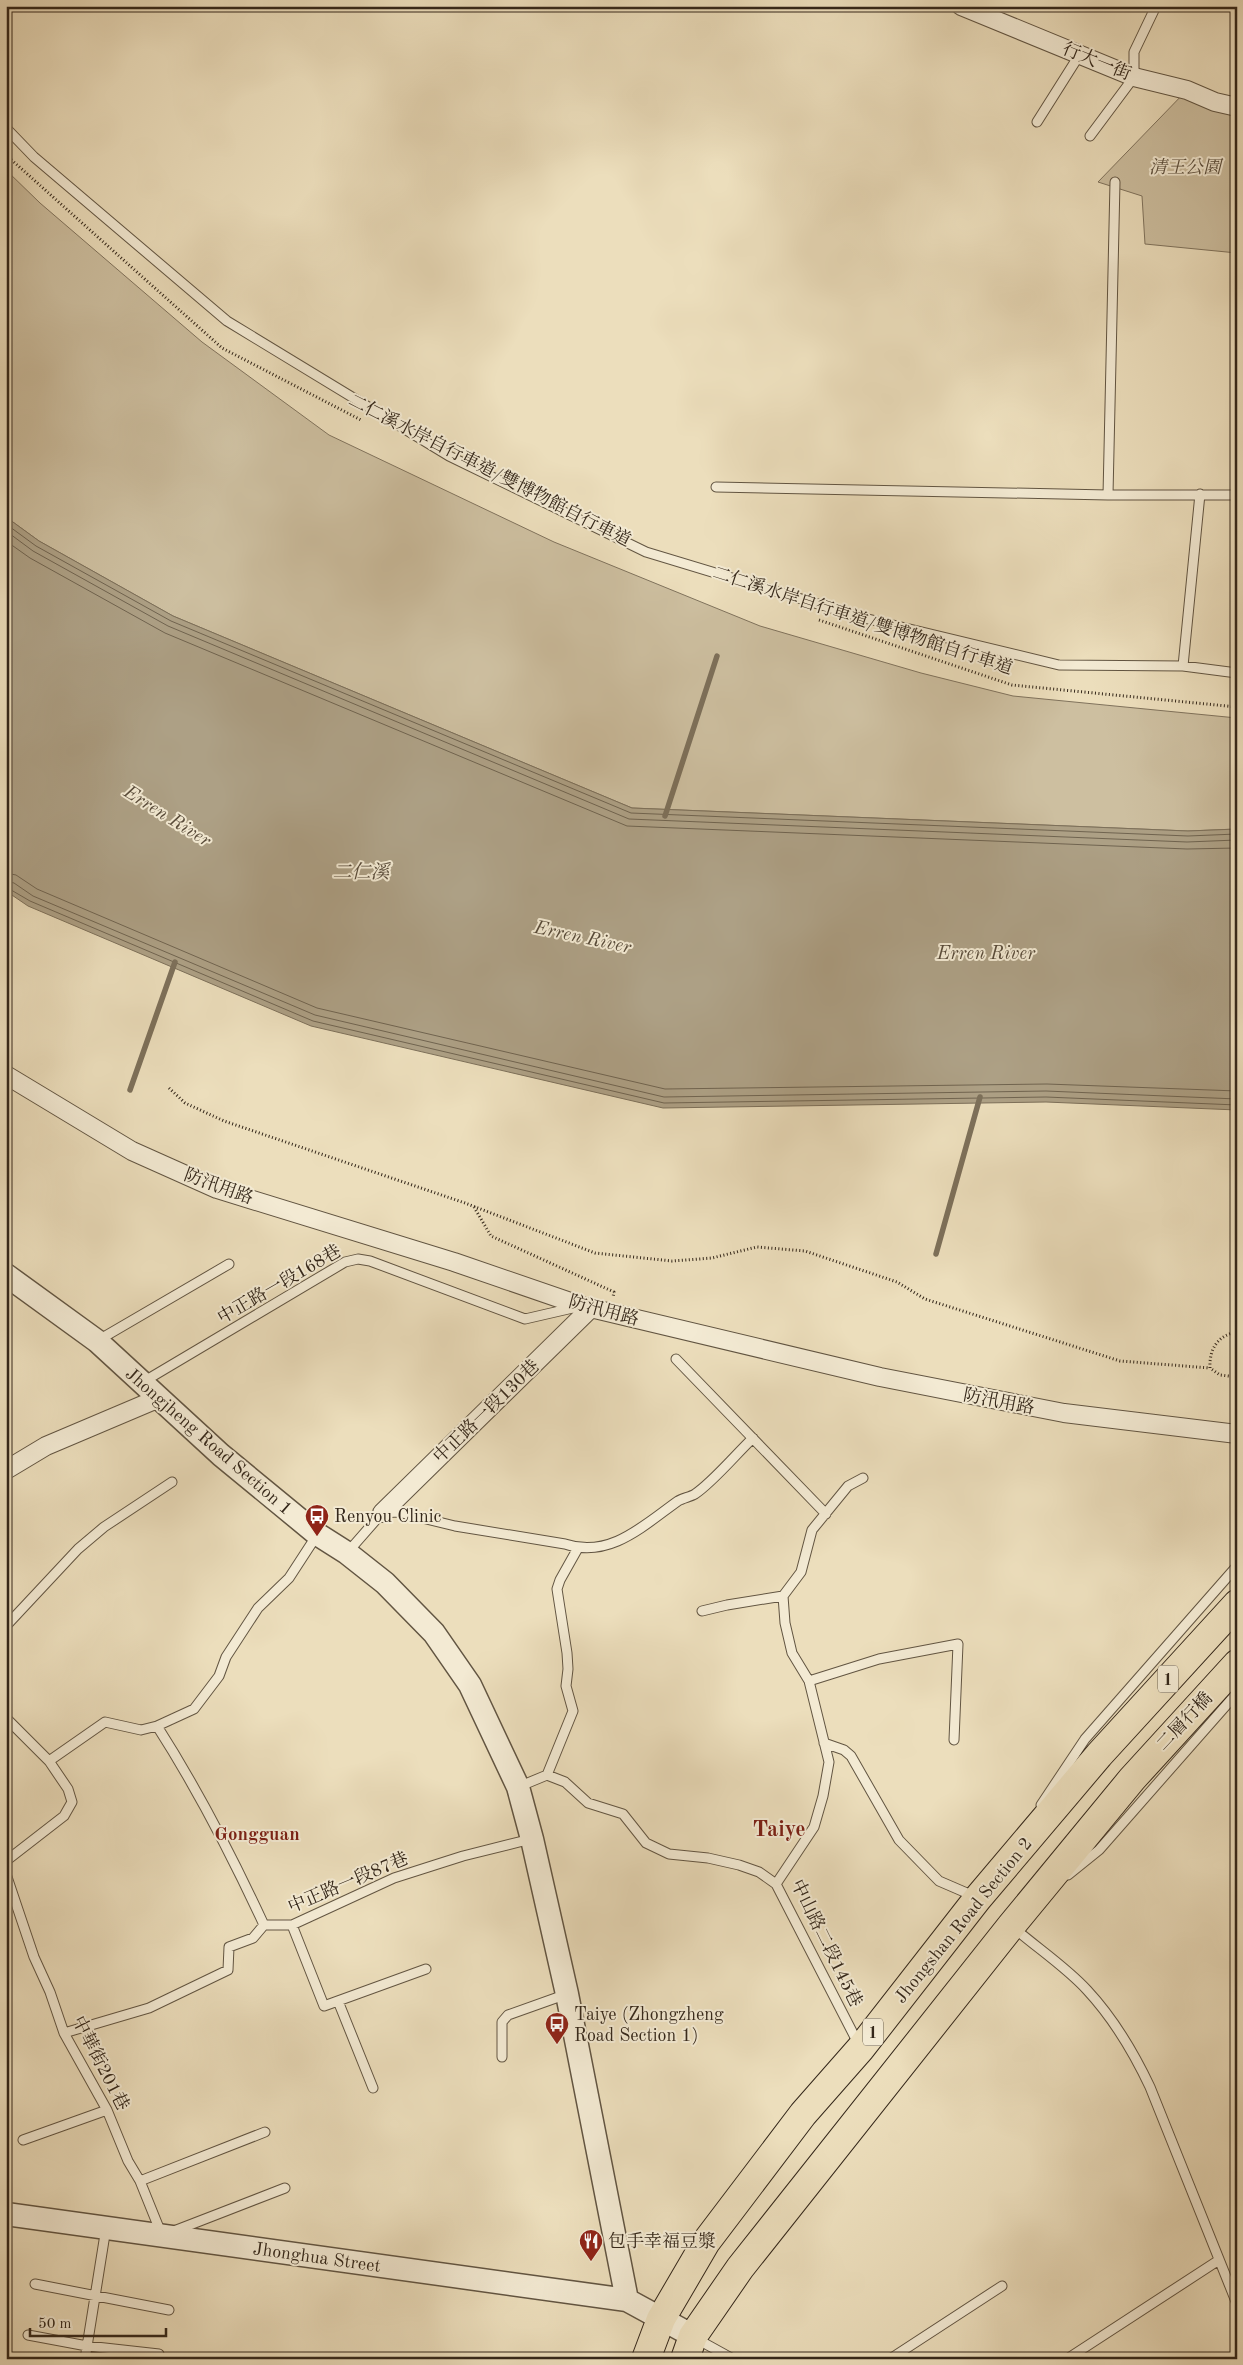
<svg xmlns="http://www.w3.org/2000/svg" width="1243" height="2365" font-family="'Old Standard TT','Noto Serif TC',serif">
	<rect width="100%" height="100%" fill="#ecdebc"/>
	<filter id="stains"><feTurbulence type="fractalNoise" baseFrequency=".004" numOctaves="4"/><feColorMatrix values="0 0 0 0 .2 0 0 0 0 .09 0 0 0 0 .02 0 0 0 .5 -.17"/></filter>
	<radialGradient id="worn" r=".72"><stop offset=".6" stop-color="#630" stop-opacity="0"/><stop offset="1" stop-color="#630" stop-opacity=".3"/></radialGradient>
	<path fill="#cdbfa0" stroke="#80735d" d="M1187,90L1237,107V253L1145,244L1142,196L1098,182Z
		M6,170L40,203L202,342L329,435L554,542L760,626L921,673L1013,696L1237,718V829L1188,831L632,808L173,616L39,541L6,517Z"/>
	<path fill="#ada085" stroke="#7d705a" d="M6,517L39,541L173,616L632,808L1188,831L1237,829V1110L1046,1102L663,1108L311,1026L28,906L6,891Z"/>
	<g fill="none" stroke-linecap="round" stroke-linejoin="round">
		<path stroke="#706450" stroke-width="1" d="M6,524L36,546L171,621L631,813L1188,836L1237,834
			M6,531L33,551L168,626L629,819L1187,842L1237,840
			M6,541L30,558L165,633L627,826L1187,849L1237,848
			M6,873L16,875L37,889L317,1008L665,1089L1047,1084L1237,1091
			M6,881L14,883L33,896L315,1015L664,1097L1046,1091L1237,1099
			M6,887L30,901L313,1021L664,1103L1046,1097L1237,1105"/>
		<path stroke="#7d705a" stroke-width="5.5" d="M665,816L717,656
			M130,1090L175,962
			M936,1254L980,1097"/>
		<g stroke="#625542" stroke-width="11">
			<path id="service" d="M1037,122L1080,54
				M6,128L34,157L227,321L449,456L646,552L864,618L1059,665L1183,666L1237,673
				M1090,136L1134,77V52L1156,6
				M716,487L1108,495H1237
				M1108,495L1115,182
				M1183,666L1200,494
				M97,1341L229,1264
				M676,1359L826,1514
				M143,1382L345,1262L358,1259L370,1261L525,1319L577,1307
				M578,1548L560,1580L557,1589L567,1653L568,1669L566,1686L573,1711L547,1775L565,1782L588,1803L623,1814L646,1843L669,1854L708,1858L739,1865L759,1872L776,1884L859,2045
				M347,1553L382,1513L398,1512L455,1526L565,1544C610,1559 644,1525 678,1501C683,1498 690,1497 695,1494C713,1482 737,1453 753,1438
				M702,1611L727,1605L783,1596
				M6,1626L78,1549L104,1527L172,1482
				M809,1681L879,1659L958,1644L954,1740
				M6,1718L49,1761
				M157,1726C198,1790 232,1856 264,1925
				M824,1743L844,1750L851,1756L899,1840L939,1881L976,1897
				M518,1787L547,1775
				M1041,1805L1085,1739L1237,1566
				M6,1861L64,1816L72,1802L68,1789L49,1761L105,1722L141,1730L157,1726L194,1709L219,1676L226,1657L258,1608L289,1578L317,1535
				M6,1874L34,1957L50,1992L64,2033L107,2110L128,2161L140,2181L161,2233
				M1068,1875L1099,1850L1237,1693
				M776,1884L814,1827L823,1796L829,1762L809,1681L792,1653L785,1623L783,1596L801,1572L812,1530L848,1486L863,1478
				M292,1925L324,2006L426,1969
				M1013,1927C1037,1948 1066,1967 1087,1990C1114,2019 1133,2051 1150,2087L1237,2304
				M338,2001L373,2088
				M64,2033L149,2008L228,1970L229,1947L253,1938L264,1925H292L394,1878L463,1856L531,1839
				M502,2057V2022L508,2015L567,1994
				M23,2140L107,2110
				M140,2181L265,2132
				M174,2231L285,2188
				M35,2284L169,2310
				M28,2335L87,2346L159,2354
				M695,2338L733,2359
				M85,2359L106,2228
				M890,2359L1002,2286
				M1067,2359L1219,2260"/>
		</g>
		<g stroke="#625542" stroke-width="20">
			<path id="minor" d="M961,6L1134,77L1187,90L1215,102L1237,107
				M6,1075L132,1151L217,1189L454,1262L582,1306L880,1377L1064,1413L1237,1434
				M6,1470L46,1446L157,1399
				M382,1513L591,1308"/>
		</g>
		<g stroke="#625542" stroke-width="25">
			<path id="tertiary" d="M6,1275L97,1341L221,1455L317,1534L347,1553L385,1583L434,1633L470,1685L518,1787L532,1839L567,1994L627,2300L693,2336
				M6,2214L627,2300"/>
		</g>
		<g stroke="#34271a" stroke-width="30">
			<path id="primary" d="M646,2359L661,2319L706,2242L803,2114L861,2048L978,1898L1099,1755L1237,1604
				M685,2359L693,2336L740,2268L1011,1926L1132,1779L1237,1664"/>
		</g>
		<path stroke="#34271a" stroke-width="3" stroke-dasharray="1 2.5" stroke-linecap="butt" d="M6,155L222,348L361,420
			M819,620L1012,685L1237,707
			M169,1088L185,1103L224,1121L465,1203L595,1253L672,1261L712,1258L757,1247L805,1251L897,1282L925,1299L1120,1361L1210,1368
			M474,1207L491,1236L614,1292L613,1297
			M1237,1332C1218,1335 1209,1349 1210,1368L1220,1375L1237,1377"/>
		<use href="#service" stroke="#f3ead3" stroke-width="9"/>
		<use href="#minor" stroke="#f3ead3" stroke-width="18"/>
		<use href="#tertiary" stroke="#f3ead3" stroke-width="22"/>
		<use href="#primary" stroke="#ecdebc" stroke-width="28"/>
	</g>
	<defs>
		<g id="bus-pin" transform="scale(1.25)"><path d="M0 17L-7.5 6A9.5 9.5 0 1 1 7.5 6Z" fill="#8f2418" stroke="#f3ead3"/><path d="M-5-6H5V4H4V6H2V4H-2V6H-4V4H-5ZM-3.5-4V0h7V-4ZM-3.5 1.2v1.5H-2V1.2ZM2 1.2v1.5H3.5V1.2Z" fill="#fff"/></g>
		<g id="restaurant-pin" transform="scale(1.25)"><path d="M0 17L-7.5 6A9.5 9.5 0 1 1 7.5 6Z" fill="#8f2418" stroke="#f3ead3"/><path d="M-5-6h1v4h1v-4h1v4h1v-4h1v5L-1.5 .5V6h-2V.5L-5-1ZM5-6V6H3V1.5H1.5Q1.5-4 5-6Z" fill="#fff"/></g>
	</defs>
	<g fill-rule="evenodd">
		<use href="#bus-pin" x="317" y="1516"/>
		<use href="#bus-pin" x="557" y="2024"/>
		<use href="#restaurant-pin" x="591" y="2241"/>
	</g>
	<g text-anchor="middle" stroke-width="4" stroke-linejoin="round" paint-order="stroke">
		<g fill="#f3ead3" stroke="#6d6252" stroke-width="1">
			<rect x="1158" y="1665.5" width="20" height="27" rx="4"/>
			<rect x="863" y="2018.5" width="20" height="27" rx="4"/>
		</g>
		<g font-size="16" font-weight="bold" fill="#34271a">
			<text x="1168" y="1685">1</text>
			<text x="873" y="2038">1</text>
		</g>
		<g font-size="18" fill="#34271a" stroke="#f3ead3">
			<text transform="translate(1097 61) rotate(22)" y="6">行大一街</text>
			<text transform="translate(490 470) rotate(27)" y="6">二仁溪水岸自行車道/雙博物館自行車道</text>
			<text transform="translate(863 620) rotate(18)" y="6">二仁溪水岸自行車道/雙博物館自行車道</text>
			<text transform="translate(219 1186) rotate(20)" y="6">防汛用路</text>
			<text transform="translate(279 1284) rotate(-30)" y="6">中正路一段168巷</text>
			<text transform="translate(604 1310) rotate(15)" y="6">防汛用路</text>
			<text transform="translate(999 1401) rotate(11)" y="6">防汛用路</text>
			<text transform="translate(486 1411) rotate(-44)" y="6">中正路一段130巷</text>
			<text transform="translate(209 1441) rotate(41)" y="6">Jhongjheng Road Section 1</text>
			<text transform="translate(1184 1721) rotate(-47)" y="6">二層行橋</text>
			<text transform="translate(348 1882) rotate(-23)" y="6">中正路一段87巷</text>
			<text transform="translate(963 1920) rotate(-51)" y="6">Jhongshan Road Section 2</text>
			<text transform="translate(827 1943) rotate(64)" y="6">中山路二段145巷</text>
			<text transform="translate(101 2063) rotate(63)" y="6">中華街201巷</text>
			<text transform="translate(317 2257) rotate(8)" y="6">Jhonghua Street</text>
		</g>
		<g font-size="18" font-style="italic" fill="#5a4d3c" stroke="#f3ead3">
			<text x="1185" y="173">清王公園</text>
		</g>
		<g font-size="18" fill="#34271a" stroke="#f3ead3" text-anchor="start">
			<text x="334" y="1522">Renyou Clinic</text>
			<text x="574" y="2020">Taiye (Zhongzheng<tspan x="574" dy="21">Road Section 1)</tspan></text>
			<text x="608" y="2247">包手幸福豆漿</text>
		</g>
		<g font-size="19" font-style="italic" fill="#584b3a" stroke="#f3ead3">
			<text transform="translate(168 815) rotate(32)" y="7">Erren River</text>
			<text x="361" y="878">二仁溪</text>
			<text transform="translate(583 936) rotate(12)" y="7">Erren River</text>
			<text x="986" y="959">Erren River</text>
		</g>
		<g font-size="19" font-weight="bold" fill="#7a1f14" stroke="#f3ead3">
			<text x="257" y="1840">Gongguan</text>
		</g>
		<g font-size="22" font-weight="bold" fill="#7a1f14" stroke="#f3ead3">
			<text x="779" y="1836">Taiye</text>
		</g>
	</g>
	<rect width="1243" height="2365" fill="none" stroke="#ecdebc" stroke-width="25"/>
	<rect x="8" y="8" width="1228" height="2350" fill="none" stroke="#34271a" stroke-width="2.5"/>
	<rect x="12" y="12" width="1218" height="2340" fill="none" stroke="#34271a"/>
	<path d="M30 2328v8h136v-8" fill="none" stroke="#34271a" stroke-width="2.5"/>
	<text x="38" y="2328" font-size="15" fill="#34271a" stroke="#f3ead3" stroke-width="4" paint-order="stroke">50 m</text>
	<rect width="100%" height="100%" filter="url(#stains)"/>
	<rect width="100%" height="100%" fill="url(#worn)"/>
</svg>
